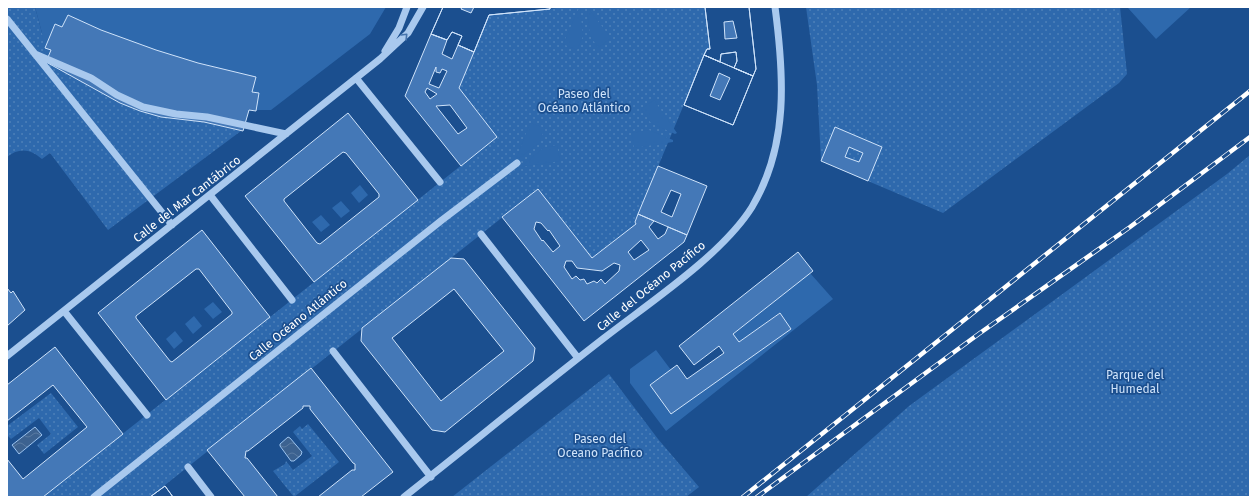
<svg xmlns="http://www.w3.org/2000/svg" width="1257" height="504" font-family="'Fira Sans',sans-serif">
	<defs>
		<pattern id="grass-dots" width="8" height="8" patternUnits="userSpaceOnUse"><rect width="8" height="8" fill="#2e69ad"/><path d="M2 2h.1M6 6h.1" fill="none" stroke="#4d80b9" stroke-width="1.8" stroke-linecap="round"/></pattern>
		<pattern id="water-waves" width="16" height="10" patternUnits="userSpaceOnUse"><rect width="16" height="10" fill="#3c6290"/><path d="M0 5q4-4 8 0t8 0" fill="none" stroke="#597aa1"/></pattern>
	</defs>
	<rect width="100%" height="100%" fill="#1b4f8f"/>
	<path fill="url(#grass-dots)" d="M7,7H35L42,33L84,82L120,103L140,111L161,117L204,122L241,131L108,230L50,153L42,159C31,149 19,147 7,157Z
		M567,7H705L710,49H707L635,222L636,224L592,258L538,189L150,497H43L497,137L459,88L489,15Z
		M806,7H1120L1127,74L1119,83L943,213L821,161L817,85Z
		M1250,155V497H806L909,406L1227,174Z
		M609,374L658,439L699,487L686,497H452Z
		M51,393L78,427L44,454L37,445L51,434L39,418L11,439L7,435V426Z
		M308,424L339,462L294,497L273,471L285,464L286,461L293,470L312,456L293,432L300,426L302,429Z"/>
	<path fill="#2e69ad" d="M35,7H386L370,34L271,110H249L243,131L204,122L161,117L140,111L120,103L46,62L42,33Z
		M587,7L611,38L598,48L590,35Z
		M1129,7H1191L1156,39L1128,8Z
		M579,8H580L583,36L577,50L563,44Z
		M654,100L677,133L675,134L651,123L641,109Z
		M530,123L545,128L539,143L517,160L516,159Z
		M649,130L673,140V142L634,148L632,133Z
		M557,145L560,161L521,167L543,148Z
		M360,185L368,195L359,203L351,193Z
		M341,201L350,211L341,218L332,208Z
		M321,215L330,225L321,232L312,222Z
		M810,273L833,299L666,431L630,383V369L656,350L671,370L650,385L671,413L791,329L779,313L739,342L733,334Z
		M213,302L222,312L213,319L204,309Z
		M194,316L202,326L193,334L185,324Z
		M175,331L183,341L174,349L166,339Z"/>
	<path fill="url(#water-waves)" stroke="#9cc4f0" d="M35,427L42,435L19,454L12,445Z
		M288,437L290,438L302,452L301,455L294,461H291L280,446V444Z"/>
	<path fill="#4478b7" stroke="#cfe3fa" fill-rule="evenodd" d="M443,7H462L461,9L471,13L474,7H550V9L489,15L474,52L458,45L462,36L452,32L447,40L431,34Z
		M443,7H550V9L489,15L474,52L458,45L462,36L452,32L447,40L431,34Z
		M705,7H749L756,69L753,76L734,68L737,61L736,52L721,54L720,62L704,55L707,49H710ZM733,21L737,38L725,39L724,22Z
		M705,7H749L756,69L753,76L734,68L737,61L736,52L721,54L720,62L704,55L707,49H710Z
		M68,15L101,30L156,50L198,63L256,77L252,92L259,93L256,111L249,110L243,131L204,122L161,117L140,111L120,103L46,62L51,50L45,48L55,24L62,27Z
		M431,34L447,40L442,54L452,59L458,45L474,52L459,88L497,137L461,166L405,96ZM436,67V72L440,73L442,69L447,71L439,88L429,84ZM427,88L437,94L430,99L425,92ZM450,105L467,128L458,134L436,106Z
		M704,55L753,76L733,125L684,105ZM719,73L730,78L720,100L710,96Z
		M704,55L753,76L733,125L684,105Z
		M348,113L418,200L314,282L245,196ZM343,152L346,153L379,194V197L320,244L317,243L284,201V199Z
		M835,127L882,147L868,181L821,161ZM849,147L863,153L859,162L845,157Z
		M658,166L707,186L687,235L638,214ZM671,190L681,194L672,217L661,212Z
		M538,189L592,258L636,224L635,222L638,214L654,221L649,227L658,239L665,234L668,227L687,235L684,242L584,321L502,217ZM536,222L541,223L548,231L549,230L560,246L553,252L543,240L542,241L534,229ZM641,240L649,250L634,260L628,252ZM566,261H572L577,268L602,271L614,263L620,265L619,271L605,284L601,279L597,283L594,281L587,284L584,279L580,280L576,276L572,279L564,267Z
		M202,230L270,317L166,400L98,313ZM196,269H199L232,312V314L172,362L170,361L136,318V316Z
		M798,252L813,271L733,334L739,342L780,313L791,329L671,414L650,385L677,365L687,379L724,353L719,346L694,365L679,346Z
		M451,258L464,259L535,348L533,361L445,432L432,430L361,341L362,328ZM454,289L504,351L441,401L392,338Z
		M7,288L11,293L13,291L25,310L7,326Z
		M55,347L123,434L43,497H7V459L23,479L87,427L53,385L7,421V385Z
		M311,368L393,472L361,497H318L352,470H355V464L353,463L310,409V406H303V408L248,451H246L245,458H247L278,497H245L207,450Z
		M165,486L173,497H150Z
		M165,486L173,497H150Z"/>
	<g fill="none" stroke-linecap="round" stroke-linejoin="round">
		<path stroke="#a9c9ee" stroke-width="7" d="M7,19L172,225
			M385,51L399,28L407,7
			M35,54L91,78L117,95L143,107L176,114L207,117L286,134
			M356,78L440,182
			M210,195L292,300
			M481,234L578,358
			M64,311L147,415
			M333,351L431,477
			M7,356L380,59L408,33L423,7
			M188,467L211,497
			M94,497L442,220L517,163
			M404,497C471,444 537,390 604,338C649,303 722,255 752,207C789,145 784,75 775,7"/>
		<g stroke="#fff" stroke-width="4.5">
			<path id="rail" d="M743,497L1250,91
				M757,497L980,333L1130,227L1250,137"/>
		</g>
		<use href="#rail" stroke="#1b4f8f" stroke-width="3" stroke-dasharray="9" stroke-linecap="butt"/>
	</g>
	<defs><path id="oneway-chevron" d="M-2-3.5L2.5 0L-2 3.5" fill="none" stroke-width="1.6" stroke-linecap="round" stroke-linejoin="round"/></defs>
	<use stroke="#4674ac" href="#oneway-chevron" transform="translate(405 36) rotate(-46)"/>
	<g text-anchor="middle" stroke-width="3.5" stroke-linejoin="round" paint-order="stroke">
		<g font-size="12" fill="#cfe3fa" stroke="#1b4f8f">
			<text x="584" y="98">Paseo del<tspan x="584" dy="14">Océano Atlántico</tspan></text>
			<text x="1135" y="379">Parque del<tspan x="1135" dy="14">Humedal</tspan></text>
			<text x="600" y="443">Paseo del<tspan x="600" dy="14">Oceano Pacífico</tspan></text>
		</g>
		<g font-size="12" fill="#fff" stroke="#1b4f8f">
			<text transform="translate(187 199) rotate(-38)" y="4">Calle del Mar Cantábrico</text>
			<text transform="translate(651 286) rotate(-39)" y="4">Calle del Océano Pacífico</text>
			<text transform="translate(298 320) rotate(-39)" y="4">Calle Océano Atlántico</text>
		</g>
	</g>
	<rect width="1257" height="504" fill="none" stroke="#ffffff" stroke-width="16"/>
</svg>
